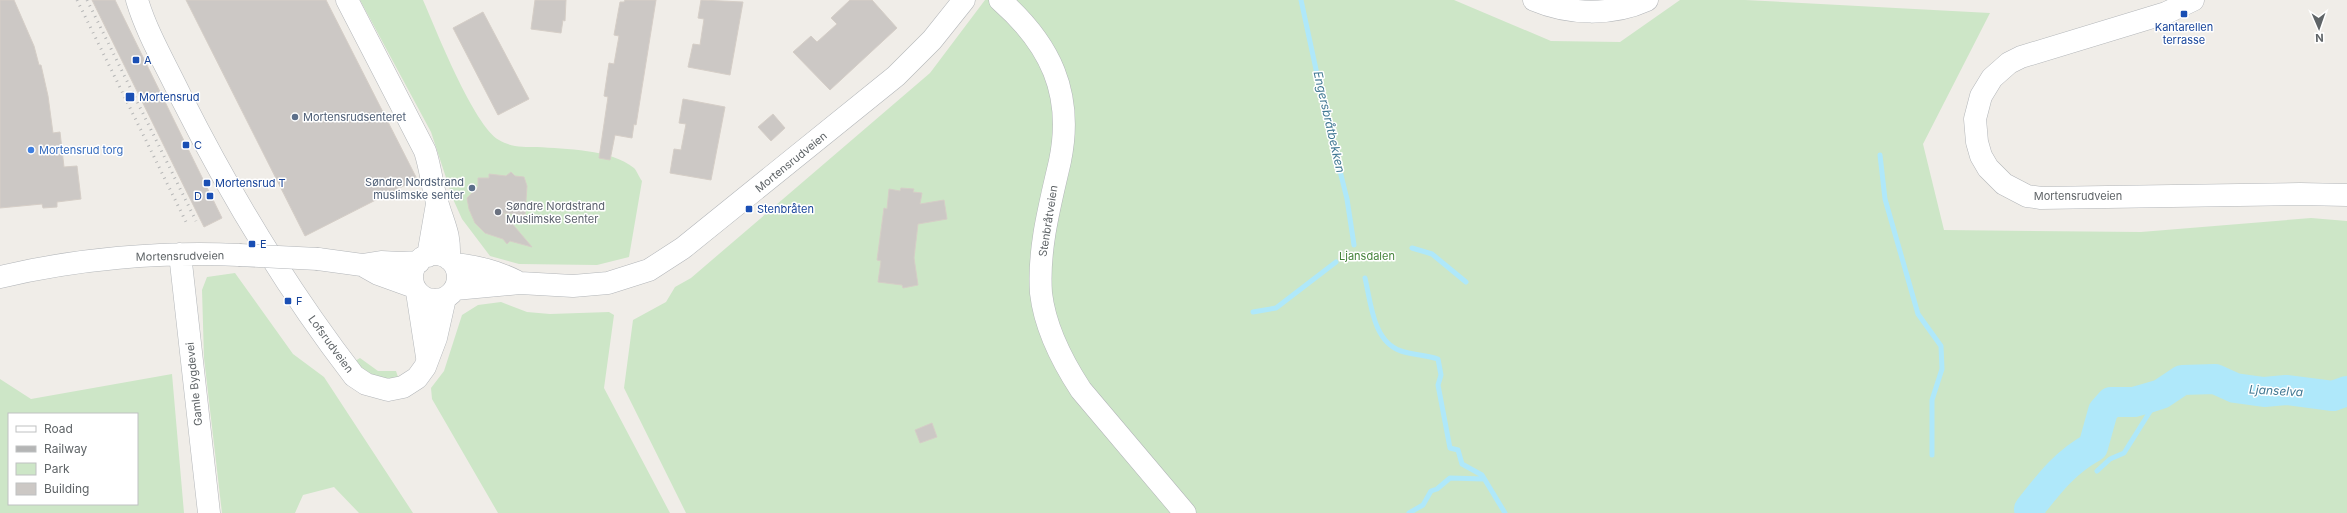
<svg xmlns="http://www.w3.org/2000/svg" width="2347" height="513" font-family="Inter,sans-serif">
	<rect width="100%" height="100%" fill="#f0ede8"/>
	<path fill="#cde6c7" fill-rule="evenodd" d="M360,0H423C436,30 474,126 499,140C510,147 524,147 537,147C565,149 611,149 634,168C637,171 639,177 642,181L629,257L597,265L519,264L490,256L462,219L453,199L431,132Z
		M985,0H1454L1551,41L1620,42L1680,0H1745L1990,13L1923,144L1944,230L2141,232L2311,218L2347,221V513H686L624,388L633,320L666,302L675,287L691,278L930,73Z
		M235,273L293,354L324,377L413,513H359L334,487L303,495L295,513H222L204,358L202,290L207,277Z
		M501,302L527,312L550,314L609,312L614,315L604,388L670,513H498L432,399L431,388L444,371L462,315L478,305Z
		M360,358L378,371H396L399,380L393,381L368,375L355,361Z
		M172,374L184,513H0V379L31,399ZM9,414H137V504H9Z"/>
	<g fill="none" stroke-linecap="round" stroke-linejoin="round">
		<path stroke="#afe8fa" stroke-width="5" d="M1301,0L1325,111L1347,199L1354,245
			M1880,155L1885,199L1918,314L1941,346L1942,369L1932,400V455
			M1412,248L1432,254L1466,282
			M1365,278C1371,303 1373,342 1401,351C1413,355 1426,355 1438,359L1441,375L1438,385L1450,448L1458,450L1462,464L1482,475L1505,513
			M1253,312L1276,308L1336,262
			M2097,471L2110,459L2124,453L2161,394
			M1409,513L1423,505L1431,491L1437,489L1450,478L1484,479"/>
		<path stroke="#afe8fa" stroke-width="30" d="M2029,509C2048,485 2065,462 2093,447L2103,411L2111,402H2134L2148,398L2161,394L2182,380L2215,379L2235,388L2264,392L2286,390L2333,396L2347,391"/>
	</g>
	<path fill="#ccc8c5" stroke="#d5cec7" d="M0,0H14L34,46L39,65H41L48,96L53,133L60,132L64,167L77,166L81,199L57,202V207L43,208L42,204L0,208Z
		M92,0H115L222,218L204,227Z
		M186,0H326L417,179L305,236Z
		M535,0H566L565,21L563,20L561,33L531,29Z
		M625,0H656L636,125L634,124L632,138L615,135L610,160L599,158L608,97L604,96L609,63L614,64L619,36L614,35L620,2H624Z
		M701,0L743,2L730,75L688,67L693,44L700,45L704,19L698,18Z
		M850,0H872L897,28L830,90L793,52L811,36L817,42L837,24L831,18Z
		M483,12L529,99L498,115L453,28Z
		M683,99L725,107L711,180L670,173L674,149L681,150L686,124L679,123Z
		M773,114L785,128L771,141L758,127Z
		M511,172L515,176L524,177L527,186L525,215L503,213L532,247L510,241L507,244L503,239L485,233L475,223L469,209L467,198L478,187V178H489V174L506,176Z
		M901,188L914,189L913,192L922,193L920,204L944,200L947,219L918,224L914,258L918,285L903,288L902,285L878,282L881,261L877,260L884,208L887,209L889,189L900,191Z
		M932,423L937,437L920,443L915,430Z"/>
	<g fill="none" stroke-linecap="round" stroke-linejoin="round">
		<g stroke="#b3b6b9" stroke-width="23">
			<path id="minor" d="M137,0C147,34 167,67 182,99C231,196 287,289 354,376L366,384L388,390L403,387L417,378L425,367L436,338L445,298
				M347,0L425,151C431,169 432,188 438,205C445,228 450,234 449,259
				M1000,0C1050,44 1074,93 1060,161C1050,205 1038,248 1041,293C1045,328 1062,361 1081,390L1185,513
				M1534,0C1569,15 1612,16 1647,0
				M2193,0L2166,13L2021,57L2009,63L1992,78L1981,96L1975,119L1977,142L1981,156L1988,168L2004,184L2027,196L2041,198L2300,194L2347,195
				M180,254L209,513
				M412 277a23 23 0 1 1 46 0a23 23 0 1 1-46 0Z
				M428,256L437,204
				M318,259L362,265L381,262L400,263L419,262
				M454,264C475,266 496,271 516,281
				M362,265L378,274L414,287
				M0,277C75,259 163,251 239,255
				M455,289L520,283L573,286L608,283L649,270L683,248L896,76L932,40L964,0
				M417,292L427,357"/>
		</g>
		<use href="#minor" stroke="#fff" stroke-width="22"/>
		<path stroke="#b4b5b5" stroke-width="3" stroke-dasharray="1 5" stroke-linecap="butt" d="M77,0L188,226
			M87,0L196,221"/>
		<g stroke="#b3b6b9" stroke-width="23" stroke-linecap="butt">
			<path id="minor-bridge" d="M239,255L318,259"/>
		</g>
		<use href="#minor-bridge" stroke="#fff" stroke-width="22"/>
	</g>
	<g fill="#1a4fb4" stroke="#fff" stroke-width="1.5">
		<rect x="2180" y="10" width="8" height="8" rx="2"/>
		<rect x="132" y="56" width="8" height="8" rx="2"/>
		<rect x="125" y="92" width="10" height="10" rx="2"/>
		<rect x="182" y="141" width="8" height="8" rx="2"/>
		<rect x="203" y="179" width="8" height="8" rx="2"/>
		<rect x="206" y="192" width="8" height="8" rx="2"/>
		<rect x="745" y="205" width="8" height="8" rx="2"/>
		<rect x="248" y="240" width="8" height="8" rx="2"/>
		<rect x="284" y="297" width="8" height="8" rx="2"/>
	</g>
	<g fill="#5c6f8a" stroke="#fff" stroke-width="1.5">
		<circle cx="295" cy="117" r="4"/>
		<circle cx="472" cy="188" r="4"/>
	</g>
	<circle fill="#3f7fe0" stroke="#fff" stroke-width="1.5" cx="31" cy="150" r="4"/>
	<circle fill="#6b7280" stroke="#fff" stroke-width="1.5" cx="498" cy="212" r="4"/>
	<g text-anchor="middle" stroke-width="3" stroke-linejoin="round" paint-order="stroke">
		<g font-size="11" fill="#164399" stroke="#fff" text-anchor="start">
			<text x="2184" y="31" text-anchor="middle">Kantarellen<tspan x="2184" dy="13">terrasse</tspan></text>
			<text x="144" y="64">A</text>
			<text x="139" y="101">Mortensrud</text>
			<text x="194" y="149">C</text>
			<text x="215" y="187">Mortensrud T</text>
			<text x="202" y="200" text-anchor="end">D</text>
			<text x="757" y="213">Stenbråten</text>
			<text x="260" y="248">E</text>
			<text x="296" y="305">F</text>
		</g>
		<g font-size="11" fill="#4e5e75" stroke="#fff" text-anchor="start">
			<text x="303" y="121">Mortensrudsenteret</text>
			<text x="464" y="186" text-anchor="end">Søndre Nordstrand<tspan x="464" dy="13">muslimske senter</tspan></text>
		</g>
		<g font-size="11" fill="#366cbe" stroke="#fff" text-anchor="start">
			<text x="39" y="154">Mortensrud torg</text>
		</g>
		<g font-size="11" fill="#5f6467" stroke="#fff">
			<text transform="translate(791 162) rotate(-39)" y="4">Mortensrudveien</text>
			<text x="2078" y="200">Mortensrudveien</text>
			<text transform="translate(1048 221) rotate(-81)" y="4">Stenbråtveien</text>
			<text transform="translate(180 256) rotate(-1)" y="4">Mortensrudveien</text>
			<text transform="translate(331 344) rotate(54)" y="4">Lofsrudveien</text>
			<text transform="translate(194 384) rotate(-96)" y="4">Gamle Bygdevei</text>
		</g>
		<g font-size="11" fill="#5b616d" stroke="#fff" text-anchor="start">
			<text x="506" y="210">Søndre Nordstrand<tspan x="506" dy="13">Muslimske Senter</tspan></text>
		</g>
		<g font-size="11" fill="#45833b" stroke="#fff">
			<text x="1367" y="260">Ljansdalen</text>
		</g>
		<g font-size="12" font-style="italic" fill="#417893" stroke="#fff">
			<text transform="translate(1329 122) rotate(77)" y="4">Engersbråtbekken</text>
			<text transform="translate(2276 391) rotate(3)" y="4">Ljanselva</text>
		</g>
	</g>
	<rect x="8" y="413" width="130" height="92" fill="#ffffff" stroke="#bfc1c2"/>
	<rect x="16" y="426" width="20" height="6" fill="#ffffff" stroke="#bfc1c2"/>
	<text x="44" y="433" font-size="12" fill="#5f6467">Road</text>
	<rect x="16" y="446" width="20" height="6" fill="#b4b5b5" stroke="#bfc1c2"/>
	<text x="44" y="453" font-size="12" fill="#5f6467">Railway</text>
	<rect x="16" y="463" width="20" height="12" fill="#cde6c7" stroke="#bfc1c2"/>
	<text x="44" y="473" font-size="12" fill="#5f6467">Park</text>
	<rect x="16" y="483" width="20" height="12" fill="#ccc8c5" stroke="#bfc1c2"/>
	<text x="44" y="493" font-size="12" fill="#5f6467">Building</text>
	<g transform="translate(2319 28) rotate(178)" stroke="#ffffff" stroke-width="3" paint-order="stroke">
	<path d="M0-3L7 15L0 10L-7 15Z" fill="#5f6467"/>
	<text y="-6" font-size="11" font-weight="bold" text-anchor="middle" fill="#5f6467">N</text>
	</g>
</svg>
